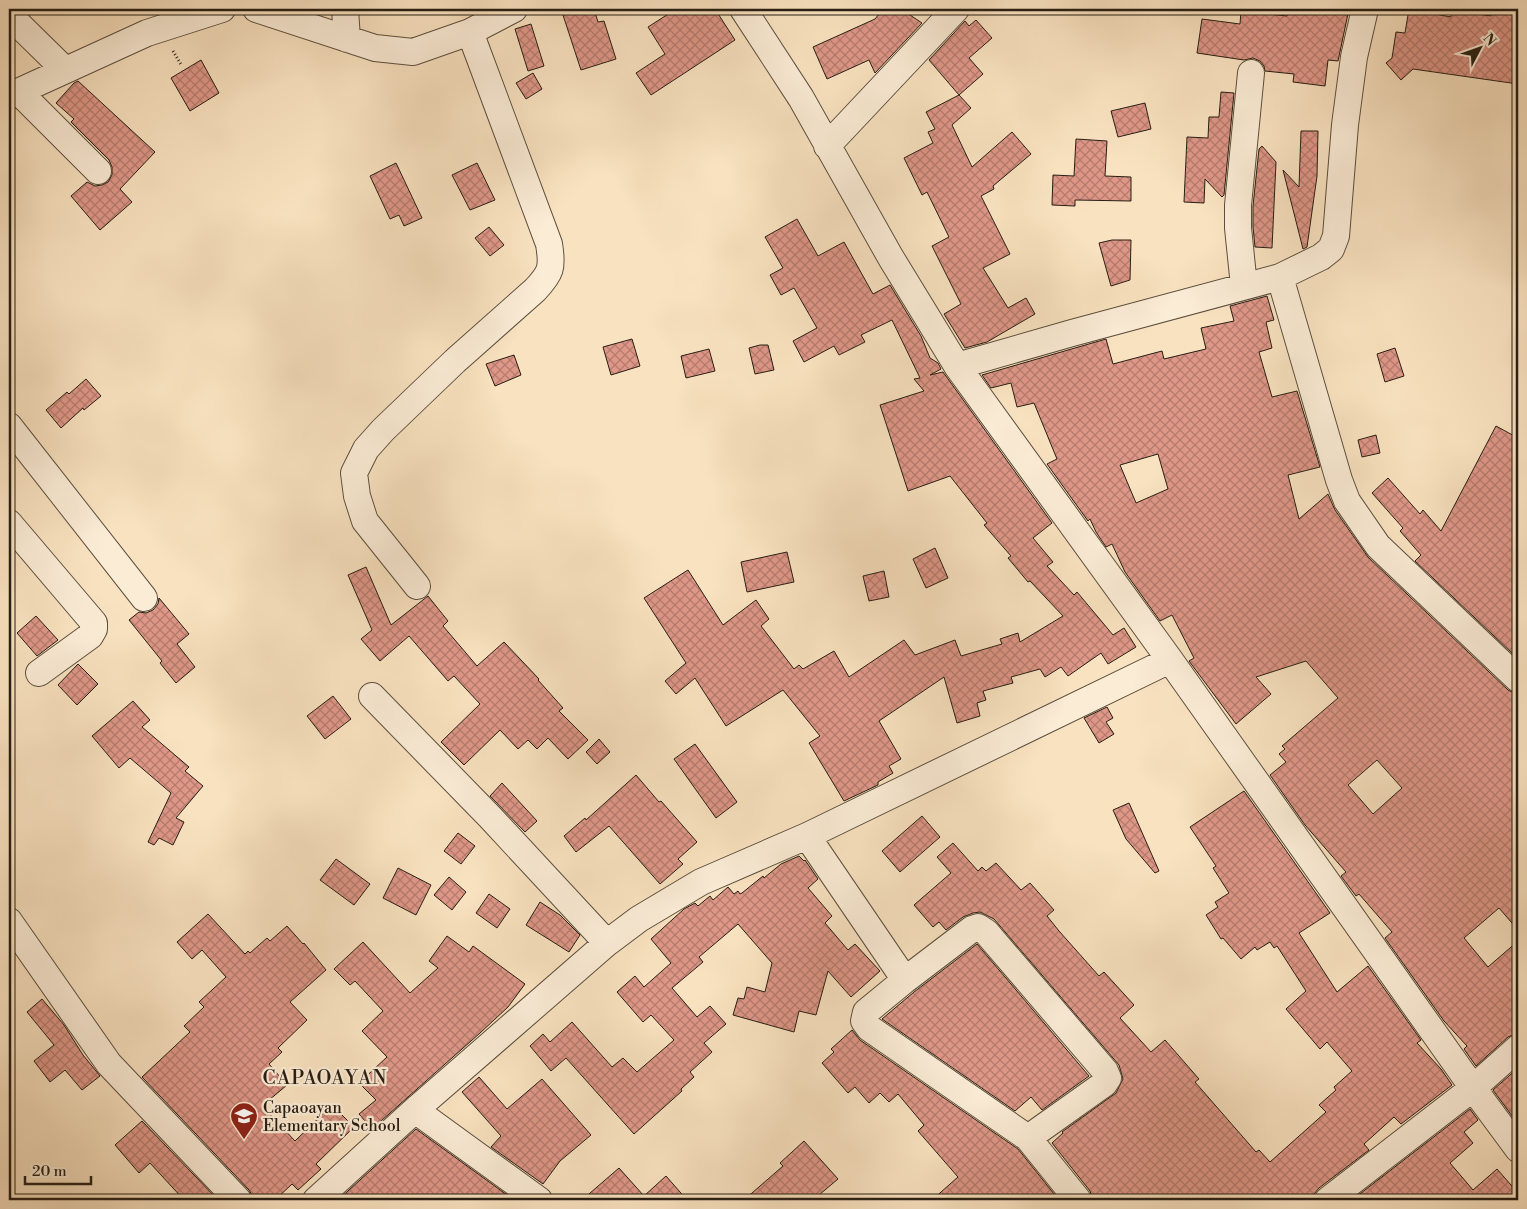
<svg xmlns="http://www.w3.org/2000/svg" width="1527" height="1209" font-family="'Libre Bodoni',serif">
	<defs>
		<pattern id="building-cross-hatch" width="8" height="8" patternUnits="userSpaceOnUse" patternTransform="scale(1.25)"><rect width="8" height="8" fill="#df9788"/><path d="M0 0l8 8M0 8l8-8" fill="none" stroke="#b57b6e"/></pattern>
	</defs>
	<rect width="100%" height="100%" fill="#f9e2c0"/>
	<filter id="stains"><feTurbulence type="fractalNoise" baseFrequency=".004" numOctaves="4"/><feColorMatrix values="0 0 0 0 .2 0 0 0 0 .09 0 0 0 0 .02 0 0 0 .5 -.17"/></filter>
	<radialGradient id="worn" r=".72"><stop offset=".6" stop-color="#630" stop-opacity="0"/><stop offset="1" stop-color="#630" stop-opacity=".3"/></radialGradient>
	<path fill="url(#building-cross-hatch)" stroke="#271e13" fill-rule="evenodd" d="M561,9H594L598,22L604,21L616,59L581,70Z
		M676,9H715L735,40L651,95L636,73L665,54L648,27Z
		M883,9H901L922,23L875,73L869,60L827,79L813,47L875,19Z
		M1288,9H1349L1338,61L1328,60L1325,86L1293,82L1294,74L1265,71L1264,66L1260,61L1253,58L1244,60L1197,53L1202,19L1240,24L1241,11L1287,16Z
		M1409,9L1451,17L1452,10L1491,16L1492,12L1518,15V84L1413,69L1401,80L1386,63L1392,58L1396,32L1405,33Z
		M976,20L992,38L969,58L983,74L959,95L971,108L952,125L972,167L1012,132L1031,154L993,186L994,189L981,196L1010,254L983,268L1008,308L1026,298L1035,314L987,342L965,348L944,314L961,304L932,246L949,237L927,192L922,195L904,158L933,143L928,132L935,129L926,112L959,95L929,60L965,21L969,26Z
		M531,24L544,66L528,71L515,29Z
		M201,60L219,93L190,111L171,78Z
		M533,73L542,89L526,99L516,83Z
		M78,81L155,152L120,189L132,202L100,230L71,196L87,182L95,186L102,185L108,182L112,175V167L109,160L71,122L74,119L56,103L74,83Z
		M1221,92L1234,93L1224,195L1222,197L1205,179L1204,203L1184,202L1187,137L1208,138L1209,117H1219Z
		M1145,103L1151,129L1118,137L1111,111Z
		M1301,131H1318L1317,176L1307,247L1303,249L1283,170L1299,187Z
		M1076,139L1107,141L1105,176L1131,177V201L1075,200V206L1052,205L1053,175L1074,176Z
		M1262,146L1276,162L1272,248L1255,247L1253,227V206L1259,149Z
		M396,163L422,218L404,226L399,215L390,219L370,176Z
		M477,163L495,200L470,210L452,175Z
		M797,219L818,256L844,242L873,294L890,285L921,336L930,358L938,363L941,369L930,375L943,372L1052,523L1033,538L1053,562L1047,566L1074,595L1077,592L1113,635L1124,628L1136,647L1108,664L1101,653L1068,676L1061,667L1045,677L1040,669L1011,677L1013,683L983,691L986,700L977,703L980,716L957,723L944,677L879,721L901,759L889,766L893,773L878,782V785L844,801L809,743L820,736L783,690L726,726L695,678L676,694L665,681L686,663L644,598L688,570L723,625L756,600L769,619L761,626L794,669L799,665L803,669L834,651L849,677L904,640L915,655L955,640L961,656L1002,644L1000,639L1018,633L1020,642L1063,616L1030,581L1028,582L1008,558L1011,556L984,525L987,523L950,476L908,491L880,405L924,391L914,379L920,378L892,320L861,335L865,342L839,355L834,346L804,362L793,341L817,328L794,288L781,295L770,275L783,268L765,237Z
		M489,227L504,245L490,256L475,238Z
		M1112,240H1131L1130,280L1111,286L1099,243Z
		M1267,296L1274,320L1266,322L1272,348L1259,352L1272,397L1297,391L1320,467L1288,475L1299,519L1328,494L1335,510L1368,557L1508,690L1514,693L1518,694V930L1499,908L1464,938L1488,967L1518,941V1033L1508,1037L1476,1066L1464,1049L1467,1046L1444,1021L1385,938L1392,932L1359,894L1356,896L1341,876L1346,872L1305,825L1270,775L1286,762L1279,754L1285,749L1282,746L1338,698L1306,661L1256,677L1271,694L1236,724L1189,661L1194,658L1172,615L1160,621L1125,572L1112,544L1106,547L1096,532L1090,519L1088,521L1047,464L1057,459L1034,403L1017,407L1011,383L991,388L982,375L1106,339L1113,364L1162,351L1164,359L1206,349L1201,328L1234,321L1230,306ZM1158,454L1168,489L1136,503L1120,465ZM1377,760L1402,788L1373,814L1348,785Z
		M632,339L640,366L611,375L603,347Z
		M760,345H768L774,370L755,374L749,348Z
		M1395,348L1404,376L1385,382L1377,354Z
		M709,349L715,371L686,378L681,356Z
		M514,355L521,375L495,386L486,364Z
		M86,379L101,396L84,410L83,408L61,428L46,410L67,392L69,394Z
		M1496,426L1518,438V567L1512,579L1518,582V645L1513,654L1415,561L1421,555L1400,531L1403,528L1372,493L1388,478L1420,514L1423,510L1441,531Z
		M1376,435L1380,453L1362,457L1358,440Z
		M935,548L948,578L926,588L913,559Z
		M787,552L794,582L747,592L741,562Z
		M366,567L391,625L428,596L448,621L443,626L477,666L504,642L539,679L538,680L563,708L559,711L588,740L568,759L548,738L537,749L528,740L518,749L500,730L464,765L441,742L480,704L454,676L448,681L409,636L380,661L361,639L372,630L348,575Z
		M884,571L889,597L869,601L863,576Z
		M159,598L189,634L177,644L195,667L176,683L160,663L162,661L129,620L139,612L146,613L153,610L158,604Z
		M36,616L58,640L37,656L17,633Z
		M78,664L98,684L77,705L58,685Z
		M333,696L351,719L325,739L307,716Z
		M133,701L150,720L142,727L189,767L185,771L203,786L176,818L184,822L173,845L159,838L154,845L148,842L171,793L130,758L119,768L92,736Z
		M1107,707L1113,718L1106,722L1114,734L1099,743L1084,718Z
		M599,739L610,752L597,764L586,752Z
		M695,744L737,802L716,818L674,759Z
		M636,775L659,802L661,801L697,842L678,859L683,864L660,884L609,826L576,852L564,836L585,818L586,820Z
		M502,783L537,821L525,832L490,796Z
		M1244,791L1330,913L1299,933L1337,992L1368,966L1421,1040L1417,1043L1441,1069L1452,1085L1401,1124L1394,1117L1364,1144L1369,1150L1319,1188L1314,1194L1313,1200H1093L1090,1191L1052,1143L1063,1133L1062,1132L1116,1093L1123,1079L1119,1065L994,919L980,912L973,913L963,917L946,930L939,922L933,927L914,905L951,873L937,857L953,843L978,871L982,867L986,871L996,863L1021,890L1030,883L1054,910L1047,916L1059,931L1099,976L1104,972L1134,1005L1120,1018L1151,1052L1165,1040L1199,1079L1195,1082L1256,1152L1259,1150L1270,1162L1326,1112L1319,1105L1336,1090L1334,1087L1352,1071L1327,1042L1320,1049L1286,1009L1306,991L1277,946L1274,948L1270,942L1257,950L1255,947L1241,959L1223,938L1221,939L1206,915L1218,907L1215,902L1229,893L1213,868L1216,866L1190,827Z
		M1129,803L1159,871L1155,873L1126,839L1113,810Z
		M922,816L940,837L900,872L882,851Z
		M458,833L475,846L461,864L444,851Z
		M799,856L804,861L805,860L818,879L808,888L832,916L825,923L848,950L855,944L880,971L851,997L828,971L816,1015L799,1011L794,1032L733,1015L738,998L744,999L747,987L765,992L772,963L738,924L699,957L703,962L672,988L697,1017L710,1006L726,1024L704,1043L712,1052L690,1072L694,1077L681,1089L682,1091L634,1134L566,1058L551,1071L530,1046L543,1034L550,1042L572,1022L612,1067L623,1058L637,1072L674,1040L651,1015L643,1022L617,992L635,976L644,987L671,963L651,939L684,909L695,903L698,906L710,896L713,900L728,887L734,894L738,891L740,894L742,893L763,876L764,878L781,864Z
		M336,859L370,884L354,905L320,880Z
		M398,868L431,885L416,915L383,898Z
		M449,877L466,892L452,910L434,895Z
		M489,894L510,909L497,928L476,913Z
		M540,902L560,915L580,935L569,952L526,925Z
		M208,914L245,954L248,951L250,953L267,938L270,941L287,926L303,944L304,943L326,970L290,1002L307,1020L278,1048L282,1052L269,1064L287,1085L262,1106L295,1141L332,1105L354,1127L316,1164L321,1169L298,1190L292,1184L275,1200H255L249,1190L142,1077L190,1032L184,1026L204,1007L199,1002L226,977L202,950L192,959L177,942Z
		M447,936L469,952L473,946L525,984L508,1007L480,1033L372,1129L359,1114L376,1100L359,1083L387,1057L362,1031L383,1011L355,981L350,985L334,969L363,942L410,993L438,968L429,961Z
		M977,944L1089,1076L1042,1110L1031,1097L1015,1111L882,1019L914,992Z
		M42,999L64,1025L83,1055L100,1076L82,1090L65,1070L50,1082L34,1061L54,1045L27,1012Z
		M852,1030L860,1040L1018,1149L1059,1200H932L958,1177L918,1131L924,1125L898,1094L889,1102L880,1093L869,1103L855,1087L848,1093L822,1063L834,1052L831,1049Z
		M1518,1068V1124L1493,1090Z
		M479,1077L507,1109L542,1079L591,1135L560,1161L543,1184L491,1147L501,1136L462,1092Z
		M1470,1109L1478,1120L1464,1132L1473,1143L1450,1163L1473,1190L1497,1169L1518,1193V1200H1352Z
		M142,1121L218,1200H184L150,1163L139,1173L115,1145Z
		M416,1129L514,1200H338Z
		M804,1141L838,1179L813,1200H744L783,1166L780,1163Z
		M619,1168L644,1196L666,1176L687,1200H582Z"/>
	<g fill="none" stroke-linecap="round" stroke-linejoin="round">
		<g stroke="#5c4f3e" stroke-width="28">
			<path id="minor" d="M256,9L375,48L413,52L470,32L514,9
				M345,9L347,39
				M743,9L801,98L891,258L957,366L1170,660L1473,1088L1518,1149
				M9,15L65,70
				M19,92L98,171
				M9,96L147,33L222,9
				M827,146L956,9
				M1280,277L1321,257L1331,249L1336,236L1345,125L1354,57L1365,9
				M1244,286L1238,228V205L1251,73
				M957,366L1072,333L1280,277L1339,480L1347,501L1378,546L1518,679
				M9,426L144,598
				M9,523L94,623V629L90,636L39,673
				M417,586L365,521L357,496L354,473L366,449L383,430L455,361L535,290C551,273 553,268 549,244L470,32
				M372,696L490,817L607,943
				M807,836L905,980L972,929L978,927L986,932L1105,1071L1108,1078L1104,1084L1028,1138L869,1028L864,1021L866,1012L905,980
				M9,921L109,1064L238,1200
				M415,1110L539,1200
				M1028,1138L1078,1200
				M316,1200L415,1110L607,943L639,919L701,882L807,836L1170,660
				M1328,1200L1473,1088L1518,1048"/>
		</g>
		<path stroke="#271e13" stroke-width="3" stroke-dasharray="1 2.5" stroke-linecap="butt" d="M173,51L182,66"/>
		<use href="#minor" stroke="#fbecd6" stroke-width="26"/>
	</g>
	<defs>
		<g id="school-pin" transform="scale(1.4375)"><path d="M0 17L-7.5 6A9.5 9.5 0 1 1 7.5 6Z" fill="#8f2418" stroke="#fbecd6"/><path d="M0-5L7-2L0 1L-7-2ZM-4 1L0 2.5L4 1V4Q0 6-4 4Z" fill="#fff"/></g>
	</defs>
	<g fill-rule="evenodd">
		<use href="#school-pin" x="244" y="1116"/>
	</g>
	<g text-anchor="middle" stroke-width="4.5" stroke-linejoin="round" paint-order="stroke">
		<g font-size="16" fill="#271e13" stroke="#fbecd6" text-anchor="start">
			<text x="263" y="1113">Capaoayan<tspan x="263" dy="18">Elementary School</tspan></text>
		</g>
		<g font-size="19" letter-spacing="1" fill="#271e13" stroke="#fbecd6">
			<text x="325" y="1084">CAPAOAYAN</text>
		</g>
	</g>
	<rect width="1527" height="1209" fill="none" stroke="#f9e2c0" stroke-width="30"/>
	<rect x="10" y="10" width="1507" height="1189" fill="none" stroke="#271e13" stroke-width="2.5"/>
	<rect x="15" y="15" width="1497" height="1179" fill="none" stroke="#271e13"/>
	<g transform="translate(1480 48) rotate(49)" stroke="#fbecd6" stroke-width="4" paint-order="stroke">
	<path d="M0-4L9 19L0 12L-9 19Z" fill="#271e13"/>
	<text y="-8" font-size="14" font-weight="bold" text-anchor="middle" fill="#271e13">N</text>
	</g>
	<path d="M25 1176v8h66v-8" fill="none" stroke="#271e13" stroke-width="2.5"/>
	<text x="32" y="1176" font-size="15" fill="#271e13" stroke="#fbecd6" stroke-width="4" paint-order="stroke">20 m</text>
	<rect width="100%" height="100%" filter="url(#stains)"/>
	<rect width="100%" height="100%" fill="url(#worn)"/>
</svg>
